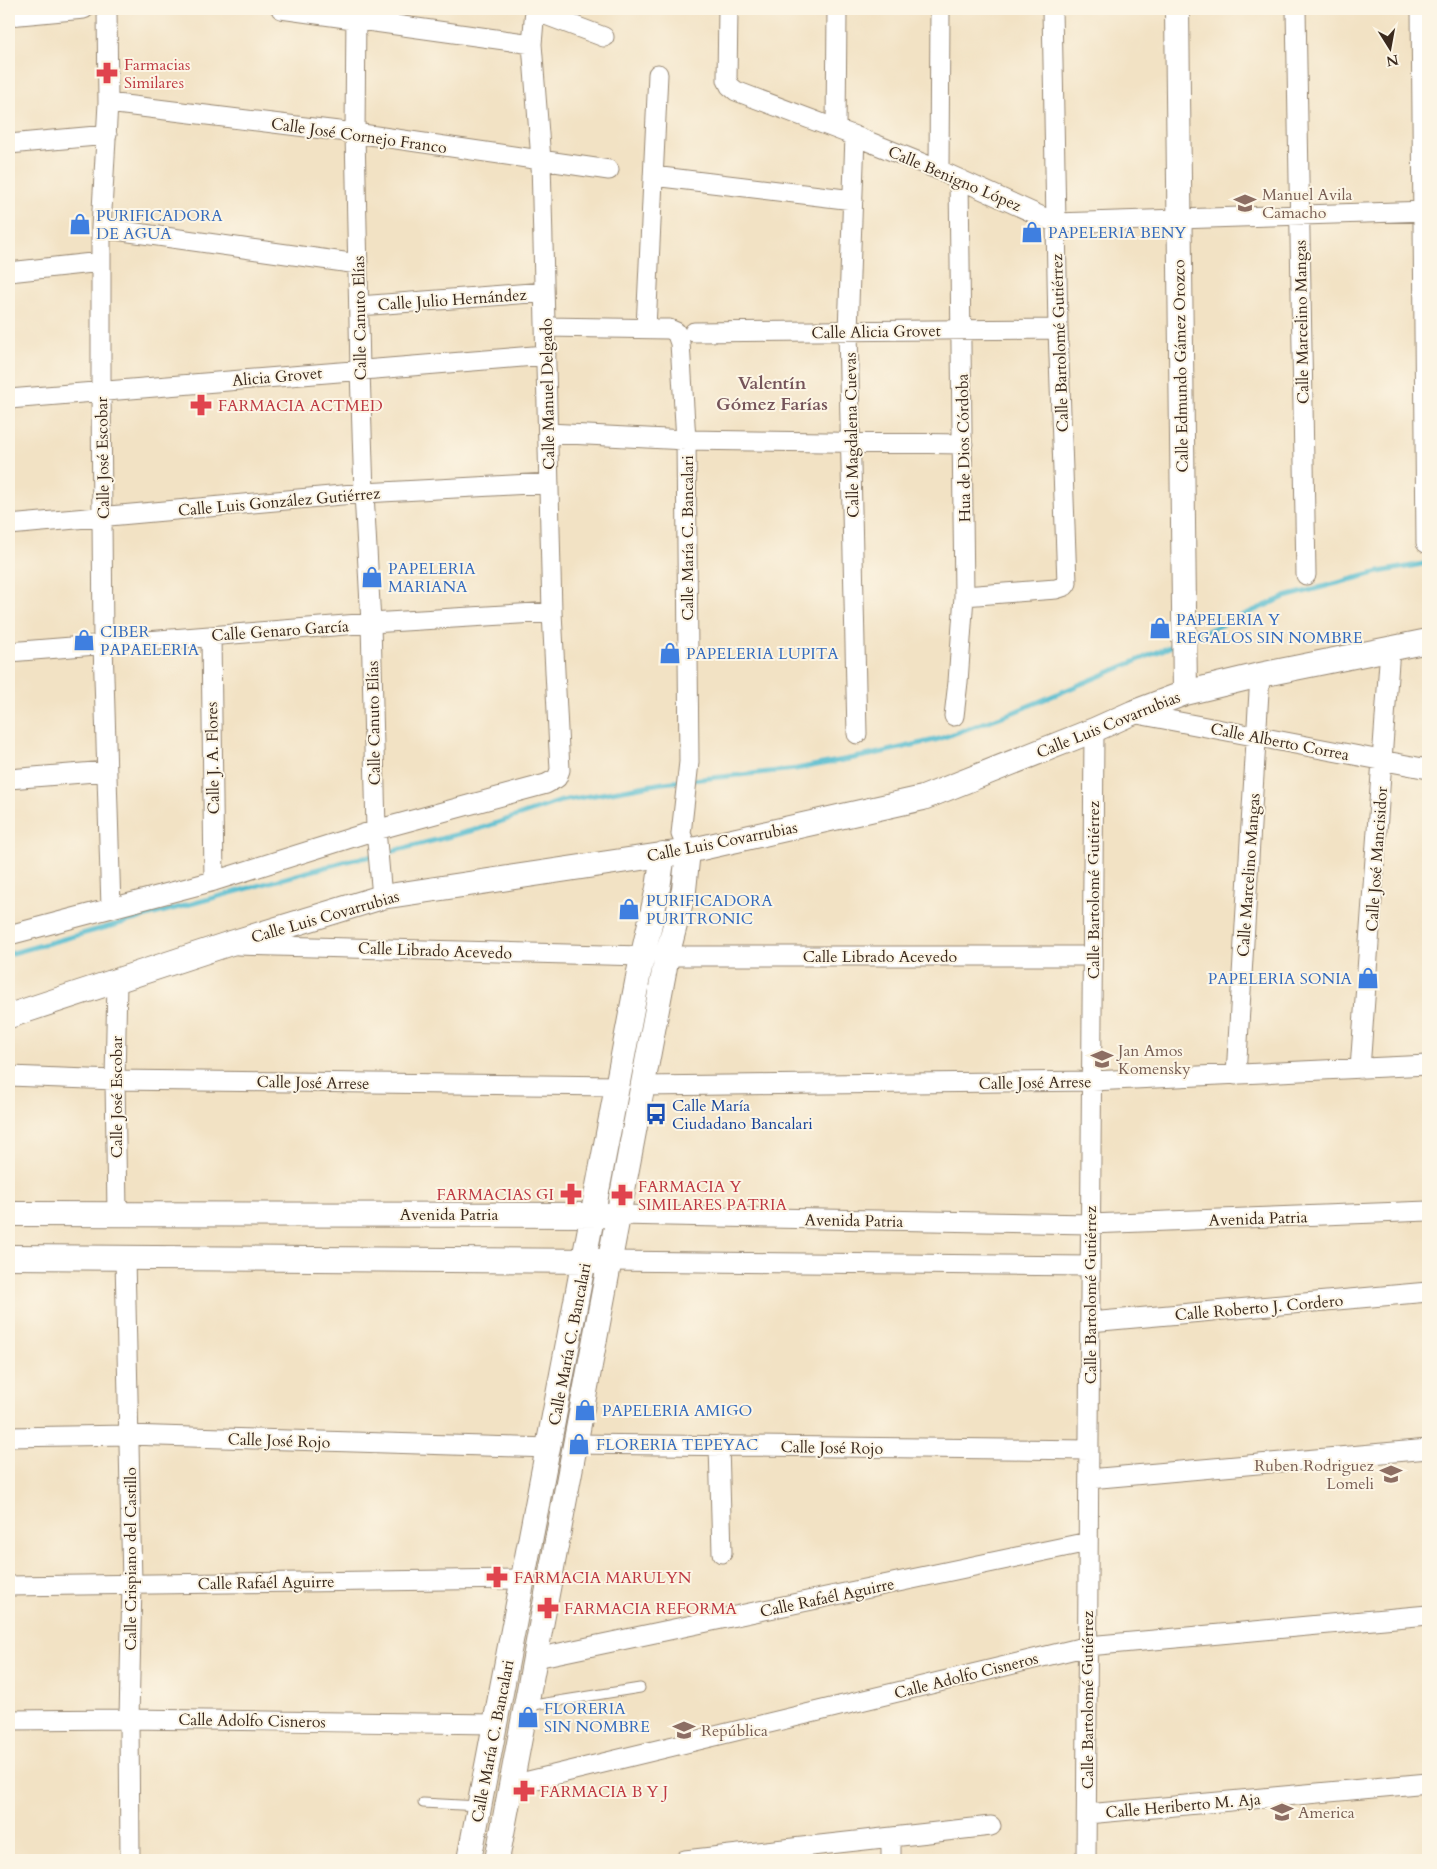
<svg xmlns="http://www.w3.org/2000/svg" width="1437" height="1869" font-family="Cardo,serif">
	<rect width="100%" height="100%" fill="#fcf5e5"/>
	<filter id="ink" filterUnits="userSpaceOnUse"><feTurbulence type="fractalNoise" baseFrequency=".02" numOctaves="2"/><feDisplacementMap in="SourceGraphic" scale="10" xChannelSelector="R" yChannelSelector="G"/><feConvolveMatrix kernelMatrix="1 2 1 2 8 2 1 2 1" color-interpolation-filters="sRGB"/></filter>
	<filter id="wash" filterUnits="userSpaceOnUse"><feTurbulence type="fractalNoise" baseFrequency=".0096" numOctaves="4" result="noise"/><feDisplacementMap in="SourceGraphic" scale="20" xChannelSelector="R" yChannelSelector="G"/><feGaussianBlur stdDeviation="1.12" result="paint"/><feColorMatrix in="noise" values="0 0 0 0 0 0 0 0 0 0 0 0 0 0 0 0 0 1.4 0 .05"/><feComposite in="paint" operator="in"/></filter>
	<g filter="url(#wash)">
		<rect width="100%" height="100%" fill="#f2e2c4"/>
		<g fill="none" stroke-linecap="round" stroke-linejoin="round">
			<path stroke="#52bbcf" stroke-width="5" d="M1191,638L1285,597L1379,572L1428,563
				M382,854L482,828L561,801L663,783L796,769L870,755L939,739L1014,712L1179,643
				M9,954L351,860L373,856"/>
		</g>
	</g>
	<g filter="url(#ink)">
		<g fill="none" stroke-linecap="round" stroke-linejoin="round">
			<g stroke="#968671" stroke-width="11">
				<path id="service" d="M527,1706L640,1688
					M423,1803L479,1806"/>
			</g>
			<g stroke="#968671" stroke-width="21">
				<path id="minor" d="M107,9L108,103L101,228V391L103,644L111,908
					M281,9L532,44
					M356,9L355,133L360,370L364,493L371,623L376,830L382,897
					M728,9L727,80L730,86L736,91L855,136L939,170L1056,223L1428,211
					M1296,9L1306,575
					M1421,9L1426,543
					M535,11L604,37
					M9,16L84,9
					M108,103L355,133L609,170
					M836,128L837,9
					M855,136L848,331L857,734
					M9,144L107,135
					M939,170L940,9
					M653,176L853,200
					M101,228L358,264
					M9,272L101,262
					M359,306L544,292
					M546,327L669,329L676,332L680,343L686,440L689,762L681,834L688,851
					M646,328L658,74
					M694,332L1058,329
					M9,399L546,355
					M548,433L686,440L963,444
					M9,525L364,493L549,483
					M964,596L1056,589L1065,586L1067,583L1058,329L1052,9
					M211,636L214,881
					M9,652L371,623L552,612
					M1132,713L1428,769
					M954,716L958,682L964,596L959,179
					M9,779L107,771
					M9,935L214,881L376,830L546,784L557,778L560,770L552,612L541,160L532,44L535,9
					M238,945L642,956
					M667,956H1092
					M117,981L115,1080L117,1213
					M1360,1069L1390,648
					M1236,1075L1260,675
					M9,1076L115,1080L617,1086
					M642,1086L1092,1081L1428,1065
					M618,1215L1090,1224L1428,1211
					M125,1258L132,1583L129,1719L130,1860
					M609,1261L1090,1266
					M1090,1322L1428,1292
					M9,1437L128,1435L549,1448
					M575,1444L1089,1450
					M719,1445L722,1553
					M1089,1479L1428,1449
					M9,1586L523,1579
					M536,1658L1088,1542
					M9,1720L129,1719L495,1724
					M512,1785L1088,1646L1428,1615
					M1087,1814L1428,1783
					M891,1838V1860
					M685,1860L991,1826
					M1086,1860L1094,730"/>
			</g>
			<g stroke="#968671" stroke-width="26">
				<path id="tertiary" d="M1177,9L1185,693
					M9,1016L228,944L382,897L688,851L923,798L1094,730L1132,713L1185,693L1260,675L1428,641
					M9,1214L609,1215
					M9,1257L599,1261
					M469,1860L639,972L658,888L663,854
					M497,1860L667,956L684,890L688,851"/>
			</g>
			<use href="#service" stroke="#fff" stroke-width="9"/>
			<use href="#minor" stroke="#fff" stroke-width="19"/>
			<use href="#tertiary" stroke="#fff" stroke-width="24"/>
		</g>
	</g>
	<defs>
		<g id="pharmacy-bare" transform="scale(1.725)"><path d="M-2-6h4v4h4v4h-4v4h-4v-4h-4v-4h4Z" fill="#e0444e" stroke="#fcf5e5" stroke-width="2.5" paint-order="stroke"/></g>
		<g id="school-bare" transform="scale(1.725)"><path d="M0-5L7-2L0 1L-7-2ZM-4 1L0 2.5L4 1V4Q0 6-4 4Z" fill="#8d6e63" stroke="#fcf5e5" stroke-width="2.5" paint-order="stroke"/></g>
		<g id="shop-bare" transform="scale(1.725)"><path d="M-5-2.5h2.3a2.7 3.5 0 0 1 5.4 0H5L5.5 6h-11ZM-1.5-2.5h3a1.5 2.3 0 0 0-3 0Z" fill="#3f7fe0" stroke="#fcf5e5" stroke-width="2.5" paint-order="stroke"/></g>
		<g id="bus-bare" transform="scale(1.725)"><path d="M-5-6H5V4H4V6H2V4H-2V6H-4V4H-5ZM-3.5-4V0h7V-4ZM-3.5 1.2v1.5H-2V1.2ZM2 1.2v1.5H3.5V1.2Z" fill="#1a4fb4" stroke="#fcf5e5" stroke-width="2.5" paint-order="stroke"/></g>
	</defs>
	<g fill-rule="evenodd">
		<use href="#pharmacy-bare" x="107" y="73"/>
		<use href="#school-bare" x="1245" y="203"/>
		<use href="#shop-bare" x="80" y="224"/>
		<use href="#shop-bare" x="1032" y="232"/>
		<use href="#pharmacy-bare" x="201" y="405"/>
		<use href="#shop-bare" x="372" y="577"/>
		<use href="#shop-bare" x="1160" y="628"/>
		<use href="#shop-bare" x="84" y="640"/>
		<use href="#shop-bare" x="670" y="653"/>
		<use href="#shop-bare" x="629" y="909"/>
		<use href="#shop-bare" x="1368" y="978"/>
		<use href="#school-bare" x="1102" y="1059"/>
		<use href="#bus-bare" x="656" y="1114"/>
		<use href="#pharmacy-bare" x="571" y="1194"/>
		<use href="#pharmacy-bare" x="622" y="1195"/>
		<use href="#shop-bare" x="585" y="1410"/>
		<use href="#shop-bare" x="579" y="1444"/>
		<use href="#school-bare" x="1391" y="1474"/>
		<use href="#pharmacy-bare" x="497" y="1577"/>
		<use href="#pharmacy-bare" x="548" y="1608"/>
		<use href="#shop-bare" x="528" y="1717"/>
		<use href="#school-bare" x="684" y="1730"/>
		<use href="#pharmacy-bare" x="524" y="1791"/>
		<use href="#school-bare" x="1282" y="1812"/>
	</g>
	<g text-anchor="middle" stroke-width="4" stroke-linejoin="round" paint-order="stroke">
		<g font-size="16" fill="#be3a42" stroke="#fcf5e5" text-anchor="start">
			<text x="124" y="70">Farmacias<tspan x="124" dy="18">Similares</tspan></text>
			<text x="218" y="411">FARMACIA ACTMED</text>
			<text x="638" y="1192">FARMACIA Y<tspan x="638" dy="18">SIMILARES PATRIA</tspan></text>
			<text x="554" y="1200" text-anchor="end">FARMACIAS GI</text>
			<text x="514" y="1583">FARMACIA MARULYN</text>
			<text x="564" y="1614">FARMACIA REFORMA</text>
			<text x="540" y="1797">FARMACIA B Y J</text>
		</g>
		<g font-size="16" fill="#3b2a1e" stroke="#fcf5e5">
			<text transform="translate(359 135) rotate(8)" y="6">Calle José Cornejo Franco</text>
			<text transform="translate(955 178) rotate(23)" y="6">Calle Benigno López</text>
			<text transform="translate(452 299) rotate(-4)" y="6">Calle Julio Hernández</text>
			<text transform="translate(359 318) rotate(-91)" y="6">Calle Canuto Elías</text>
			<text transform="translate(1301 322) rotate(-91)" y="6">Calle Marcelino Mangas</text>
			<text transform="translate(876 331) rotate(-1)" y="6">Calle Alicia Grovet</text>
			<text transform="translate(1059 343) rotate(-92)" y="6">Calle Bartolomé Gutiérrez</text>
			<text transform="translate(1180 366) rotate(-91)" y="6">Calle Edmundo Gámez Orozco</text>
			<text transform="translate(277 376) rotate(-5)" y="6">Alicia Grovet</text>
			<text transform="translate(547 394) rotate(-91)" y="6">Calle Manuel Delgado</text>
			<text transform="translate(851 435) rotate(-91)" y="6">Calle Magdalena Cuevas</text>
			<text transform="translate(963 448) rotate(-91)" y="6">Hua de Dios Córdoba</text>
			<text transform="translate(102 458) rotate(-91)" y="6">Calle José Escobar</text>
			<text transform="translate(279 501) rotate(-5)" y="6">Calle Luis González Gutiérrez</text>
			<text transform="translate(687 538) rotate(-90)" y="6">Calle María C. Bancalari</text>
			<text transform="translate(280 630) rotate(-4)" y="6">Calle Genaro García</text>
			<text transform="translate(373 723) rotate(-91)" y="6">Calle Canuto Elías</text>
			<text transform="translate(1108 724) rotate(-22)" y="6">Calle Luis Covarrubias</text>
			<text transform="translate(1280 741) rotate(11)" y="6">Calle Alberto Correa</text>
			<text transform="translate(212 758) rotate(-91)" y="6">Calle J. A. Flores</text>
			<text transform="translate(722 841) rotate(-11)" y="6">Calle Luis Covarrubias</text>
			<text transform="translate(1376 859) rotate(-86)" y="6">Calle José Mancisidor</text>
			<text transform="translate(1248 875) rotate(-86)" y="6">Calle Marcelino Mangas</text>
			<text transform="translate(1093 890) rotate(-90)" y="6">Calle Bartolomé Gutiérrez</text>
			<text transform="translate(325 916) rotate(-16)" y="6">Calle Luis Covarrubias</text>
			<text transform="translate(435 950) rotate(2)" y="6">Calle Librado Acevedo</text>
			<text x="880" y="962">Calle Librado Acevedo</text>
			<text transform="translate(313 1082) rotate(1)" y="6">Calle José Arrese</text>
			<text transform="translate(1035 1082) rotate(-1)" y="6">Calle José Arrese</text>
			<text transform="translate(116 1097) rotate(-90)" y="6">Calle José Escobar</text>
			<text x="449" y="1220">Avenida Patria</text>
			<text transform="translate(1258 1218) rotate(-2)" y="6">Avenida Patria</text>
			<text transform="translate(854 1220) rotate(1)" y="6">Avenida Patria</text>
			<text transform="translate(1090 1295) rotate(-90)" y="6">Calle Bartolomé Gutiérrez</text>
			<text transform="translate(1259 1307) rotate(-5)" y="6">Calle Roberto J. Cordero</text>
			<text transform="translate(569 1344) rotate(-79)" y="6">Calle María C. Bancalari</text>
			<text transform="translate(279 1440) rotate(2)" y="6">Calle José Rojo</text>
			<text transform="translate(832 1447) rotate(1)" y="6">Calle José Rojo</text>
			<text transform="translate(130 1559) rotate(-90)" y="6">Calle Crispiano del Castillo</text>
			<text transform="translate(266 1582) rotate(-1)" y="6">Calle Rafaél Aguirre</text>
			<text transform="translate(827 1597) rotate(-12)" y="6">Calle Rafaél Aguirre</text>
			<text transform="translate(966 1675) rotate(-14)" y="6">Calle Adolfo Cisneros</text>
			<text transform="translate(1087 1700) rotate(-90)" y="6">Calle Bartolomé Gutiérrez</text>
			<text transform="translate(252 1720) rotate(1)" y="6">Calle Adolfo Cisneros</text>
			<text transform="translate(492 1741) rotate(-79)" y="6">Calle María C. Bancalari</text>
			<text transform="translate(1183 1805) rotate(-5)" y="6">Calle Heriberto M. Aja</text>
		</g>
		<g font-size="16" fill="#785e54" stroke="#fcf5e5" text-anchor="start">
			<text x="1262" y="200">Manuel Avila<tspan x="1262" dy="18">Camacho</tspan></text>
			<text x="1118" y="1056">Jan Amos<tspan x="1118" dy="18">Komensky</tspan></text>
			<text x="1374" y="1471" text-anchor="end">Ruben Rodriguez<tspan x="1374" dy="18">Lomeli</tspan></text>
			<text x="701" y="1736">República</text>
			<text x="1298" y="1818">America</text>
		</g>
		<g font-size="16" fill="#366cbe" stroke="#fcf5e5" text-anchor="start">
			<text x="96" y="221">PURIFICADORA<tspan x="96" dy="18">DE AGUA</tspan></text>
			<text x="1048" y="238">PAPELERIA BENY</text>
			<text x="388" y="574">PAPELERIA<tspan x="388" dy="18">MARIANA</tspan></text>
			<text x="1176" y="625">PAPELERIA Y<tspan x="1176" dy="18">REGALOS SIN NOMBRE</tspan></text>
			<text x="100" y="637">CIBER<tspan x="100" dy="18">PAPAELERIA</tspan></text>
			<text x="686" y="659">PAPELERIA LUPITA</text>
			<text x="646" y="906">PURIFICADORA<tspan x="646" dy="18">PURITRONIC</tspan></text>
			<text x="1352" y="984" text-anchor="end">PAPELERIA SONIA</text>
			<text x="602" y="1416">PAPELERIA AMIGO</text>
			<text x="596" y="1450">FLORERIA TEPEYAC</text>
			<text x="544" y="1714">FLORERIA<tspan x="544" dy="18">SIN NOMBRE</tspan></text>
		</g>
		<g font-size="16" fill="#164399" stroke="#fcf5e5" text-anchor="start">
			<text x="672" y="1111">Calle María<tspan x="672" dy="18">Ciudadano Bancalari</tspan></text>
		</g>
		<g font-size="18" font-weight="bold" fill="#75545a" stroke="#fcf5e5">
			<text x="772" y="389">Valentín<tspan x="772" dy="21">Gómez Farías</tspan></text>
		</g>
	</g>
	<rect width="1437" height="1869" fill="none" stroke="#fcf5e5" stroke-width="30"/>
	<g transform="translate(1390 48) rotate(169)" stroke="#fcf5e5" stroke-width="4" paint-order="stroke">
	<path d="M0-4L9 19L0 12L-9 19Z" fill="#3b2a1e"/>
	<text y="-8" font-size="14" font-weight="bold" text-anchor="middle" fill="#3b2a1e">N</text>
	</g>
</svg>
